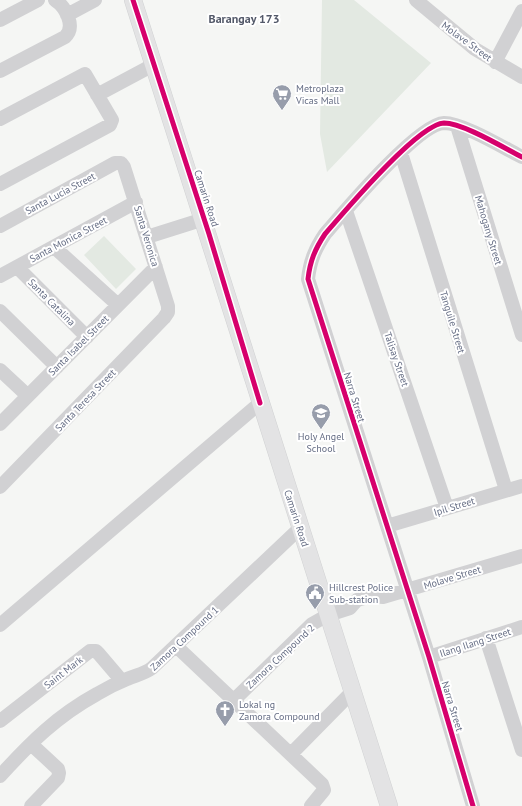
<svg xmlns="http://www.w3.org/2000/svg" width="522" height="806" font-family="'PT Sans',sans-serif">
	<rect width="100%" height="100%" fill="#f5f6f4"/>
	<path fill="#e3e9e2" d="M322,0H354L431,63L327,172L320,134Z
		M104,236L136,269L116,289L84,255Z"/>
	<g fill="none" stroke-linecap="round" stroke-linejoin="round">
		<g stroke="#d1d2d3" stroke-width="18">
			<path id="major" d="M133,0L389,806"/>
		</g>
		<path stroke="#d1d1d3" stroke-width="14" d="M416,0L475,49L522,77
			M67,15L95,0
			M0,20L38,0
			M495,62L522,11
			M0,71L65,37C76,27 66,7 55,0
			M97,95L155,64
			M0,119L85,74L112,120L110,125L0,184
			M457,126L522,335
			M401,153L506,490
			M346,211L447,508
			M0,226L115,163H121L124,167L168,306V312L164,318L0,487
			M147,237L204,219
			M54,247L118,305
			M17,267L87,337
			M0,276L136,202
			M0,311L57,367
			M0,370L28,396
			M0,424L156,267
			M387,526L522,486
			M0,625L260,403
			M486,638L522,750
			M176,646L322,784L324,790L311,806
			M429,657L522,627
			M234,700L312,624L328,615L350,608L357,600L371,596L383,597L522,556
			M0,721L90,651H96L99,654L122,681
			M291,754L353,691
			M0,776C31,742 57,716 97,694C107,688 117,683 127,679C136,675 144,674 152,668L300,528
			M31,806L58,778L59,773L58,769L31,744
			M473,806L429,657L308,279C310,261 315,249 325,234C344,212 418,124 444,123C463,123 504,148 522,157"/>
		<use href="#major" stroke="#e3e3e4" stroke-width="17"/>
		<g stroke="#fff" stroke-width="8">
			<path id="cycleway" d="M133,0L209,234L260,403
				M473,806L429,657L308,279C310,261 315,249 325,234C344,212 418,124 444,123C463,123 504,148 522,157"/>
		</g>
		<use href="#cycleway" stroke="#d6006c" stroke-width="5"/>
	</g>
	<defs>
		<g id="supermarket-pin" transform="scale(1)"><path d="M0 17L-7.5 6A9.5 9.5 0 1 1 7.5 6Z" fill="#979dab" stroke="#fff"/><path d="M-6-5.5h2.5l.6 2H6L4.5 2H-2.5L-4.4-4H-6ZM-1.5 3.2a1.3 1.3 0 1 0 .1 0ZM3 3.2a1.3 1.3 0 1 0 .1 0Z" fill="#fff"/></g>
		<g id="school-pin" transform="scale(1)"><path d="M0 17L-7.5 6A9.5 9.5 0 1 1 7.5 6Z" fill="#979dab" stroke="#fff"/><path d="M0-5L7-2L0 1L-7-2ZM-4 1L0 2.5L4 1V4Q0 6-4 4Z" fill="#fff"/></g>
		<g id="civic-pin" transform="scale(1)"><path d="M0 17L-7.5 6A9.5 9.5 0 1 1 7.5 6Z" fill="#979dab" stroke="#fff"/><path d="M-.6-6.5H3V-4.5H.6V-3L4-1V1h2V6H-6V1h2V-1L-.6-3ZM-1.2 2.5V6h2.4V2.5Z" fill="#fff"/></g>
		<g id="church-pin" transform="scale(1)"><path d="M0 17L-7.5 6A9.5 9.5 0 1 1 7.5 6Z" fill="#979dab" stroke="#fff"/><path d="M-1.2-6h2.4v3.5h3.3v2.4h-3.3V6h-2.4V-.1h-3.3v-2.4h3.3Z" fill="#fff"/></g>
	</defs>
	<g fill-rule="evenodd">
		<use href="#supermarket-pin" x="282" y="94"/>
		<use href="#school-pin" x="321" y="413"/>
		<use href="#civic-pin" x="315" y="593"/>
		<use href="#church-pin" x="225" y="710"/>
	</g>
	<g text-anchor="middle" stroke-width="4" stroke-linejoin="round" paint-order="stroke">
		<g font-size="10" fill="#656d84" stroke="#fff">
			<text transform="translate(467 41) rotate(36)" y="4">Molave Street</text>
			<text transform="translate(60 193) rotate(-28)" y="4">Santa Lucia Street</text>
			<text transform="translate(207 198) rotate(72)" y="4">Camarin Road</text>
			<text transform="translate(489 230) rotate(73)" y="4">Mahogany Street</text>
			<text transform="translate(147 236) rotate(73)" y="4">Santa Veronica</text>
			<text transform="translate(68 239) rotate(-28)" y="4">Santa Monica Street</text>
			<text transform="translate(52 302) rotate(45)" y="4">Santa Catalina</text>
			<text transform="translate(453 322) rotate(73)" y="4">Tanguile Street</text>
			<text transform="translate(78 345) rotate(-45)" y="4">Santa Isabel Street</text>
			<text transform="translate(397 359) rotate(71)" y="4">Talisay Street</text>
			<text transform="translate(355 397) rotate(73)" y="4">Narra Street</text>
			<text transform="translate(85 400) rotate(-46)" y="4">Santa Teresa Street</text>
			<text transform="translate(454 506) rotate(-17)" y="4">Ipil Street</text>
			<text transform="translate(297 518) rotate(72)" y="4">Camarin Road</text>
			<text transform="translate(452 577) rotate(-17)" y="4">Molave Street</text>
			<text transform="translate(184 638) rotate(-43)" y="4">Zamora Compound 1</text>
			<text transform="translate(475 642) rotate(-18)" y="4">Ilang Ilang Street</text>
			<text transform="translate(280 656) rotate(-43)" y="4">Zamora Compound 2</text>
			<text transform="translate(63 672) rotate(-38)" y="4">Saint Mark</text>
			<text transform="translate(453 706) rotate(73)" y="4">Narra Street</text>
		</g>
		<g font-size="10" fill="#656d84" stroke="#fff" text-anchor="start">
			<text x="296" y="92">Metroplaza<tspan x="296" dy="12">Vicas Mall</tspan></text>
			<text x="321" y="440" text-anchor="middle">Holy Angel<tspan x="321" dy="12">School</tspan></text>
			<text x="329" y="591">Hillcrest Police<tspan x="329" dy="12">Sub-station</tspan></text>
			<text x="239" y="708">Lokal ng<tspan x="239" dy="12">Zamora Compound</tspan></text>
		</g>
		<g font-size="12" font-weight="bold" fill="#535969" stroke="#fff">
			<text x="244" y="23">Barangay 173</text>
		</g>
	</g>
</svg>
